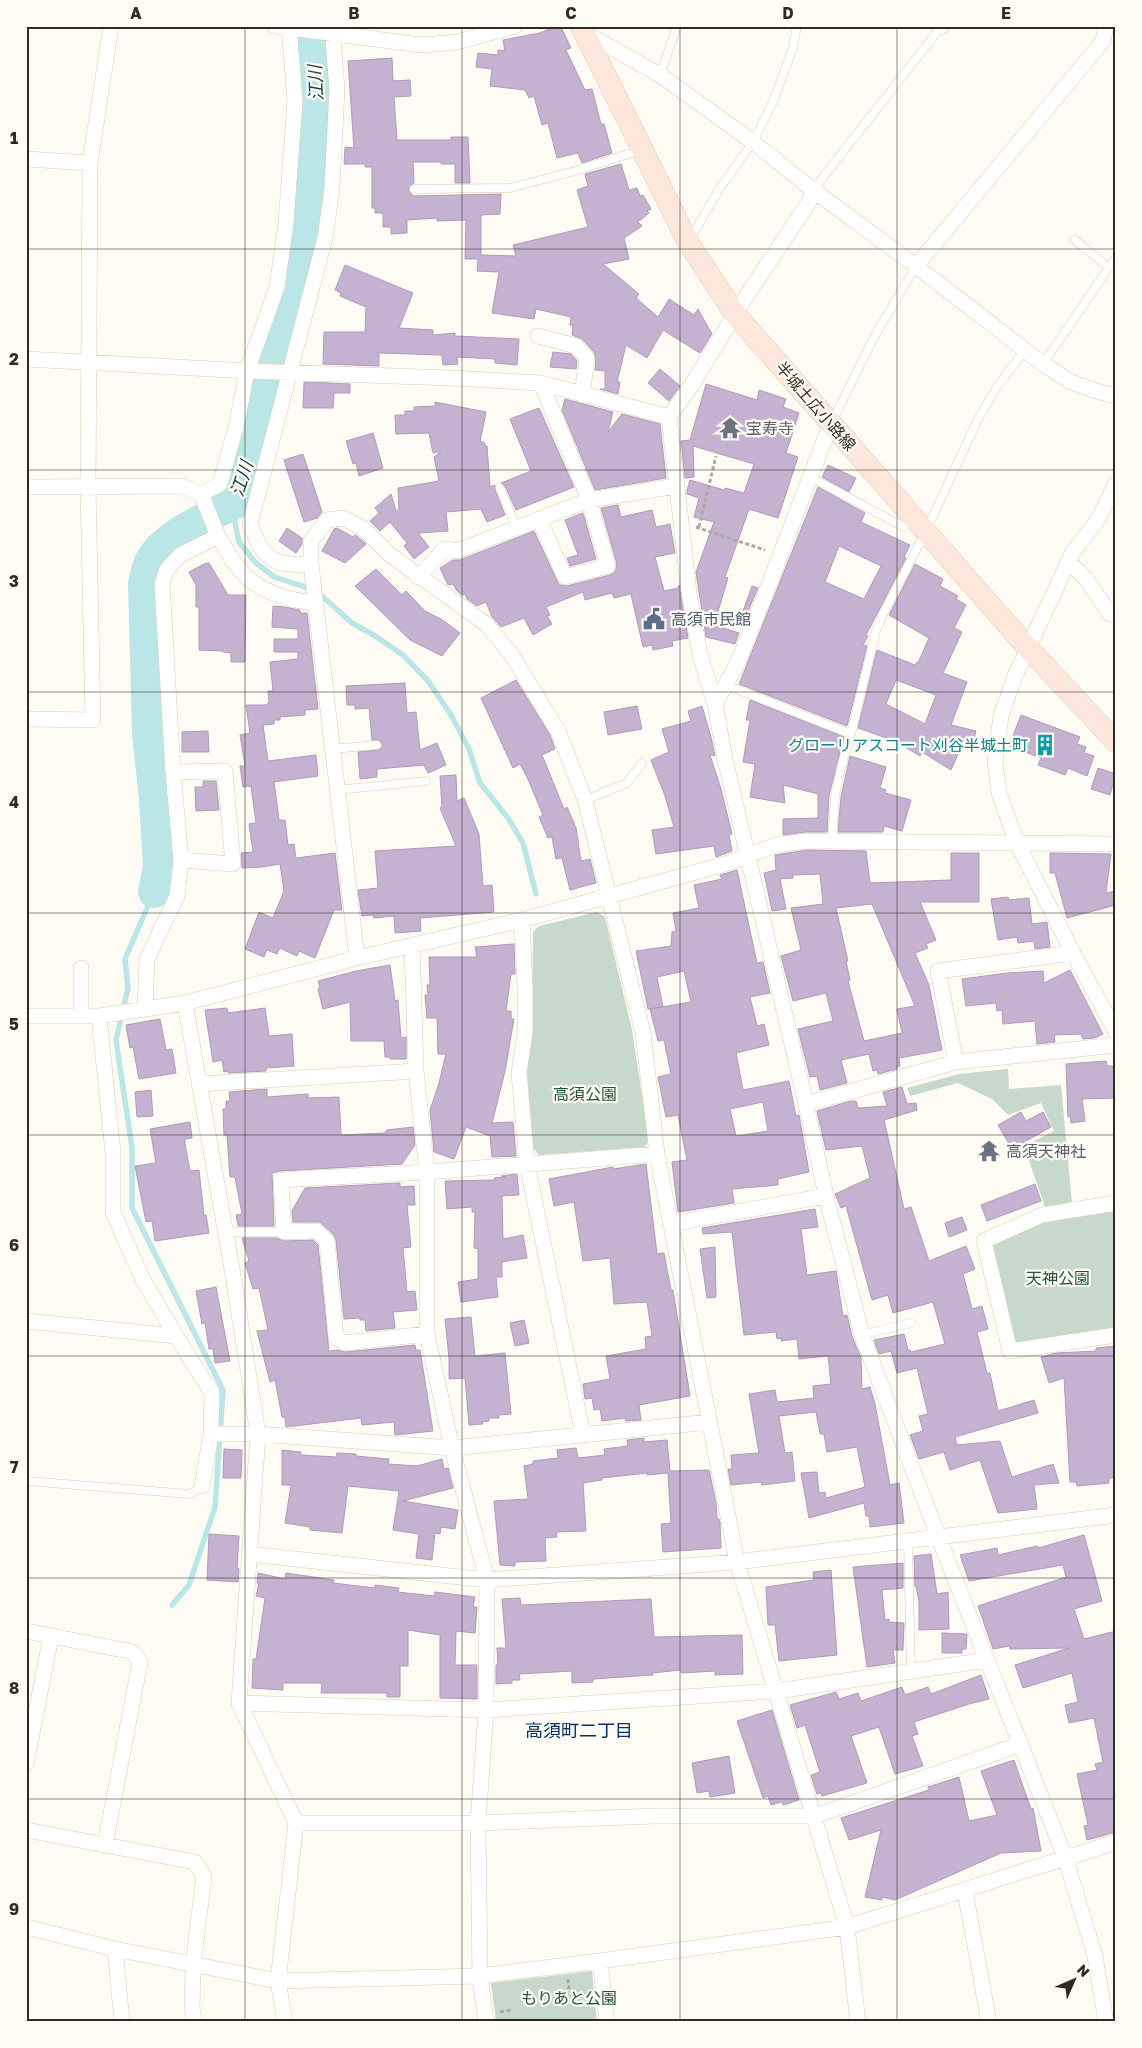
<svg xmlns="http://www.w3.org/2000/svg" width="1142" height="2048" font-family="'Golos Text','Noto Sans JP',sans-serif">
	<rect width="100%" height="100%" fill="#fdfbf4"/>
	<path fill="#c6d9cc" d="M597,912L605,917L632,1030L649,1141L644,1147L539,1155L533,1148L527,1072L532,1031L533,932L539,926Z
		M1008,1069L1009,1089L1061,1085L1072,1203L1045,1207L1024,1146L1054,1131L1041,1103L1008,1115L992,1099L958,1083L910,1096L907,1088L959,1074Z
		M1116,1210V1329L1015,1345L991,1245L1045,1222Z
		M592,1971L597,2022H496L491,1983Z"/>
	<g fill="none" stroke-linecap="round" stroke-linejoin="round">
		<path stroke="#bae6e7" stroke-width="5.5" d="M237,502L235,523L239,542L255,562L274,577L302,586L323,597L352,623L377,637L404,656L428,681L451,715L469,749L480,783L508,818L523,843L536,894
			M154,892L125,959L128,988L116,1040L132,1148V1208L223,1390L215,1507L189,1585L172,1605"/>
		<path stroke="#bae6e7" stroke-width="32" d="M154,892L159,867L155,799L148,733L144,584C146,577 147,568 150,562C164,534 211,516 237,502L273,359L294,288L307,221L318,101L312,26"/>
	</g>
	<path fill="#c4b2d0" stroke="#ae9bb9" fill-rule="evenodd" d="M556,26L562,29L571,48L566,50L585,90L592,89L601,124H604L612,153L582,163L578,153L557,158L548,123L542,125L534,96L529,98L525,90L490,86L492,69L476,67L478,53L498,55V50L505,51L503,40L540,33Z
		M392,58L393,81L410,80L411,96L394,97L397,140H451V137H468L470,183H455V164H441V162H413L414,183L408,189L411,194L414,196L501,194L500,214L481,215V255L516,256L513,245L588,227L577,190L588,186L585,174L621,164L629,190L637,188L640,196L643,195L651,209L647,211L649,213L638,222L642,226L624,238L629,259L603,264L639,294L636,298L658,317L669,299L694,315L698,309L712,334L700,353L663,330L647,358L626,345L617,382H620L618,394L600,389H605V371L595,370L596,359L594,352L582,339L572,335L573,325H570L571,317L536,309L534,319L492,313L499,272L477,271L478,259H465L466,220L437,221V218L407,220V233L391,234V227H383V213H375V208H372V167H365V164H344L345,147L354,148L348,61Z
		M345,265L413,293L399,328L433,330V335L455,333V336L519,339L517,365L495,363V359L457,357L458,364L443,365L442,355L379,353V366L323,364L324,332H365L366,307L340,296L341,293L335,290Z
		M553,352L571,354L577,361L576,369L550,367Z
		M660,369L680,386L669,401L648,383Z
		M304,382L350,384V393H334L333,408H303Z
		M706,384L757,400L759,390L786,399L783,407L799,413L786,453L798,457L778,518L749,509L725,577L728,578L714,625L739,633L735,644L706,637L696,572L714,522L694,517L699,498L687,494V490L690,480L724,490L725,488L744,493L754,464L693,446L694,477L685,478L681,441L690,440Z
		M565,399L613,412L608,432L622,414L660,424L666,478L595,490L562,410Z
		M435,402L486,412L480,442H484L485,446H487L490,487L495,485V490L505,515L487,522L481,509L446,512L448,531L418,533L429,547L414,559L404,546L407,543L390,522L380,531L370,521L379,513L375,508L391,494L396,511L399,510L398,488L439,481L434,457L441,451L433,453L429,433L396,434L395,415H405V411H414V407L435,406Z
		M539,408L574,487L516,510L505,486L501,483L531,471L510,419Z
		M373,433L383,468L359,476L356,463L353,464L346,441Z
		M303,454L322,512L317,518L304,522L284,460Z
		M828,465L856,478L849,492L822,477Z
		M818,487L865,513L861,522L910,545L904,557L906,558L866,635L868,636L863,645L867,646L847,726L739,684ZM839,546L881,566L864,599L825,582Z
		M618,505L621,517L652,510L656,527L670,524L675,553L655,557L664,591L678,588L679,585L688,638L672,641L673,646L653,650L652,645L643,647L631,594L614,598L612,593L585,600L583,592L546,607L550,615L547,616L552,624L533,635L524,618L501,627L492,617L486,602L477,606L467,599L465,594L462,595L457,591L453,584L448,585L440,568L453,560H460L534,531L559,585L567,586L610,575L615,572L617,564L601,508Z
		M583,513L596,559L570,566L567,558L578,555L565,520Z
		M287,528L302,538V544L296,553L279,541Z
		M337,528L353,537L355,535L357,536L366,544L345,563L322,551L334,529Z
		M206,563V564L209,563L228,595H246L245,662H231V653L223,652V651L199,650V607H196V585L189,572Z
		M915,564L943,579L940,586L958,596L956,599L966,605L954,628L962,632L943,673L967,682L951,725L976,731L972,747L962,745L951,770L922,752L920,756L895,741L858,728L877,650L915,665L917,662L918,663L929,638L889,615ZM896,680L936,695L925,724L886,704Z
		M376,569L402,595L406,591L425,611L441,619L460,633L442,656L410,640L355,586Z
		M752,586L758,588L746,616L742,614Z
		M273,606L285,607L300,610V613H307L318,709L305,710V715L280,717V720H274V724L263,725L268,761L316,755L318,776L274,782L279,820H285L288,845L294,844L296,858L335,853L342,910H334L315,958L299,951L297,956L280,948L277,954L267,950L264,957L245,949L259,912L273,918L284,891L280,864L262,867L242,868V866L241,853L253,852L249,824L256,823L251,786L243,787L240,766H245L240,735L250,733L246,705H266L269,702L268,691H273L270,662L298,659V652H274V639H298V629L272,627Z
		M516,680L550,735L555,749L542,755L564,809L567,807L576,828L581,861L590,859L596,883L570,890L562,858L556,859L552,837L548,838L539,817L543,815L527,777L520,764L513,768L481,698Z
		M405,683L407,713L416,712L420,750L437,743L446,765L428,773L424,765L377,769V777L360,779L358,752L378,750L382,748V744L379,740H372L369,708L355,709V705H347L346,686Z
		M750,700L844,737L829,795L827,832H806L783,835V819L818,818V794L783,785L785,803L750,797L755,764L743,762L750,720H746Z
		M637,706L642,729L608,735L604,712Z
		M702,706L711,737L715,756L710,755L721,789L732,834L729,835L732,851L716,857L714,846L656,854L652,830L674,827L665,796L651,760L669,752L662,729L691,721L688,711Z
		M1021,715L1080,737L1077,744L1086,747L1084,753L1094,756L1087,776L1068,768L1065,775L1052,770L1038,765L1041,758L1009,746Z
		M208,731L209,752H182V732Z
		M850,756L886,767L880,788L886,790L885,793L911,800L902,831L884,826L883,832H838L841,797Z
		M1098,768L1116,774L1110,795L1091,789Z
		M456,775L457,801L464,798L479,834L483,886L492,885L494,912L420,918L421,931L395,933L394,916L374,918L373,915L362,916L358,890L378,888L375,851L456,846L440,808L442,807L440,776Z
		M203,781H216L219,810L196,811L195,787H203Z
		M807,850L866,851L870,883L951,880V853H979V902H920L936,940L926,944L928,948L915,953L929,985L942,1050L899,1058L900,1066L897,1067V1069L878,1074L877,1070L873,1071L869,1054L841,1060L847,1083L820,1090L817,1076L810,1077L798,1029L833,1021L826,993L793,1001L781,956L801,950L791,908L823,904L820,874L793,875V878L780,879L786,909L772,911L764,873L776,870L775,855ZM872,904L915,1006L897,1009L902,1033L864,1041L848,981L850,980L846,961H848L836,908Z
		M1050,853L1111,854L1106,893L1116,891V905L1067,918L1055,873H1050Z
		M737,870L757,963L763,962L770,993L750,997L757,1026L764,1024L769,1045L736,1053L743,1090L789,1081L796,1116L799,1115L809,1172L778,1179V1185L732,1189L734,1203L678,1212L672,1162L687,1160L678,1115L666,1117L658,1077L671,1074L664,1040L658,1041L650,1009L691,1002L684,971L657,977L663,1007L648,1009L636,951L671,946L672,932L676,931L673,913L699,908L694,885L722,879L720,875ZM763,1102L768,1131L736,1136L730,1109Z
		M1008,897L1009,900L1029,898L1032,924L1047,922L1050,947L1035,949L1034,941L1018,943L1017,937L998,940L991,899Z
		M514,944L515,974H511L506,1011H511V1019H514L505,1071L492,1123L513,1122L516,1156L492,1157L490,1136L466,1127L454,1159L434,1152L430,1110L439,1083L446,1054H438L437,1018H427L425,995H428L427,985H430L429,957H477L475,947Z
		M390,965L395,1001L398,1000L401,1038L406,1037V1059H390V1057H385L384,1041H351L350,1002L323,1009L318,989L320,988L318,981L356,971Z
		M1070,970L1103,1034L1095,1038L1083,1039L1081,1034L1054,1035L1055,1042L1037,1044L1035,1021L1003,1024L1002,1010L997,1011L996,1003L966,1006L962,979L1007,973L1043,971L1044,983Z
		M227,1008L228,1013L265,1008L269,1036L292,1034L294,1066L266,1068V1071L228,1073V1071L224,1072L222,1060L213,1062L205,1010Z
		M160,1019L166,1050L172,1049L176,1073L139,1079L133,1047L130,1048L126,1025Z
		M1106,1061L1107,1066H1114V1098L1082,1099L1085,1121L1071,1123L1070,1116L1068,1117L1066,1064Z
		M902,1087L907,1104L916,1103L917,1110L884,1120L904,1209L911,1207L929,1261L966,1246L975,1269L963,1274L972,1309L982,1306L988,1329L977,1332L987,1373H990L998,1411L1034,1400L1038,1413L955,1437L957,1445L1000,1441L1012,1477L1053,1464L1059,1483L1034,1485L1037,1509L998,1513L980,1460L950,1470L944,1452L919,1459L910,1435L923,1431L919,1416L928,1414L917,1368L897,1373L891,1351L879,1354L874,1340L904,1334L908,1350H910L911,1352L945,1344L933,1302L893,1313L888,1295L872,1300L846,1206L841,1208L835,1194L870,1178L862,1146L826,1150L817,1111L851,1101H856L858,1108L887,1106L883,1092Z
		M267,1089V1097L308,1094V1098L339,1097L341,1135L385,1133L387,1130L413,1127L415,1145L402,1164L280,1171L272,1173L274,1226H238L236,1215L242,1214L235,1177H230L227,1135H224L223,1109H226V1101H230L229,1092Z
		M151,1090L153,1116L137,1117L135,1092Z
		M1021,1112L1026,1121L1043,1112L1051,1127L1012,1149L998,1125Z
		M190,1122L192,1138L185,1139V1144L190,1171L199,1170L204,1215H206L209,1233L155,1241L152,1221L146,1222L135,1166L156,1163L150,1129Z
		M646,1164L657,1254L664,1253L671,1290H673L690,1396L639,1405L641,1420L626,1421L625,1418L602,1421L600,1409L594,1410L592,1398L585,1399L583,1384L610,1379L606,1356L646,1349L645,1337L652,1336L647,1302L614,1304L610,1258L583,1261L574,1202L554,1206L549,1179L613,1167V1169Z
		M517,1174L519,1195L502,1196L503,1239L523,1235L527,1258L502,1262V1277H496L498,1297L461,1302L458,1282L478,1279V1249L474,1248L475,1212H472V1207L447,1209L445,1181L495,1180L494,1178L506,1177L501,1176Z
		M400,1183V1187L414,1186L415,1205H407L411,1247L403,1248L407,1292L415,1291L417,1310L393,1312L395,1328L366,1331L365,1320H360V1318L344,1319L336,1240L334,1235L320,1222H293L292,1211L305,1188Z
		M1035,1184L1041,1201L987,1221L981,1205Z
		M815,1209L818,1227L801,1229L807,1275L836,1271L843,1316L847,1315L852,1336L861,1358L862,1389L870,1387L875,1404L890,1485L899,1483L904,1523L870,1527L869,1516H866L864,1503L809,1518L801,1473L817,1472L819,1493L825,1492L826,1498L865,1487L857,1447L827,1452L824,1434H820L816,1412L779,1416L785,1453L792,1452L795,1481L762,1485L761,1482L731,1485L728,1469H732L731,1455L759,1453L749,1394L775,1390L777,1402L814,1398L813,1386L831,1384L828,1356L799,1359L797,1339L781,1341V1338L777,1339L776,1332L744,1335L732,1232L703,1234L702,1228Z
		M962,1217L967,1230L949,1237L945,1223Z
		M242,1238H277L284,1241L313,1240L318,1245L329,1351L338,1350L345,1352L415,1345L416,1350H420L433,1431L395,1435L394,1422L362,1425L361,1418L286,1427L285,1417H282L275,1380L270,1382L257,1331L268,1330L259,1288L253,1289L245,1263L249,1261Z
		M715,1247L716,1297L707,1298L700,1249Z
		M216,1287L230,1361L215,1363L213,1349H209L205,1323L202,1324L196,1291Z
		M471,1317L475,1356L505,1353L511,1414L499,1415V1418H489V1421L482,1422L483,1424L469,1425L465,1378L449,1379V1358L445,1319Z
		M524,1320L529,1343L515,1346L510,1323Z
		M1116,1346V1478H1109V1483L1077,1486L1076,1482H1070L1064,1378L1049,1383L1041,1357L1056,1353L1096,1351V1348Z
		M644,1438V1442L667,1440L670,1471L709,1470L716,1503L717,1519H719L720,1522L721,1548L663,1552L661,1524L671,1523L668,1473L647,1475V1473L602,1478V1480L583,1483L586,1531L556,1532L557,1537L545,1538L546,1561L515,1562V1566L500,1565L494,1501L528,1499L524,1466L533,1464V1461L558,1458L557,1450L576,1448L578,1458L605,1455L604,1449L628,1446L627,1440Z
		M224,1449L242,1450L241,1478H223Z
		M282,1450L301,1452V1455L336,1457L337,1453L356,1454V1456L389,1459L388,1464L417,1466L442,1459L444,1469L448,1468L453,1488L403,1501L458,1510L455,1529L441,1527L440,1534L435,1533L432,1560L416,1558L419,1534L393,1530L399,1491L348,1486L342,1533L310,1530V1527L285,1523L291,1485H282Z
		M209,1534L239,1536L237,1568L239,1569L238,1582L207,1580Z
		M1084,1535L1102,1601L1074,1609L1084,1639L1116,1631V1832L1087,1840L1084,1826L1088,1825L1077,1774L1097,1770L1095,1764L1103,1762L1094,1718L1069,1723L1065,1705L1078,1702L1072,1673L1023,1688L1015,1665L1069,1648L1010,1649L1009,1646L993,1649L978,1606L1066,1577L1063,1565L969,1581L960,1555L997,1548L998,1555L1037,1546L1038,1548Z
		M931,1554L937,1594L948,1592L949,1629L919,1630V1602L916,1586L915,1587L914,1556Z
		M903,1563V1588L882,1590L885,1620L889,1619V1622L904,1623L903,1650H893L895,1663L867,1667L853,1567Z
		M831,1570L837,1655L779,1661L775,1625H768L766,1587L814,1580L813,1572Z
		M258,1573L285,1579L286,1573L334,1580L333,1583L375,1588V1585L399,1588L398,1592L434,1596L435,1592L475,1597L473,1607H477L475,1633L456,1631L455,1665H477V1699L440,1698V1635L408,1630V1666H400V1697H387V1693H321L322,1683H283V1690L252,1688L253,1659H256L265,1598L256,1596L259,1583H257Z
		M520,1598L521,1605L651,1599L654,1637L742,1635L743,1674L715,1675V1671L681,1673V1670L652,1673L653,1675L593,1679V1682L572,1683V1671L519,1674L520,1680H512V1683L496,1684V1665H498L497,1648H506L502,1599Z
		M942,1633L967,1634L966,1649H962V1653H942Z
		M981,1675L989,1699L969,1704L914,1722L918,1734L912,1736L923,1766L895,1774L879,1727L851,1736L867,1783L822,1796L821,1793L817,1794L811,1775L820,1772L805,1725L797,1728L790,1705L836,1692L839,1699L858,1693L861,1701L902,1687L905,1695L928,1687L931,1694Z
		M772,1710L799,1800L783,1805L782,1802L771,1805L768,1796L763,1798L737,1721Z
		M729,1756L735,1793L710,1797L709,1791L697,1793L692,1763Z
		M1014,1760L1031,1809L1033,1808L1041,1851L1001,1853L895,1900L882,1897V1900L865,1897L881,1830L849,1840L841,1818L929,1790L928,1787L959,1777L969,1821L997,1815L981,1771Z"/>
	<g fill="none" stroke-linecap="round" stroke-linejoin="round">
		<g stroke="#dbcdac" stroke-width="9">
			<path id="lane" d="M660,75L677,26
				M414,189L510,188L575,171L641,150
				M813,190L941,27
				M690,239L720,188L753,142L773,102L793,48L797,26
				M1075,240L1108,267
				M1043,364L1116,257
				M833,420L873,339L916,266
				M810,477L904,527
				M500,488L517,528
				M726,685L851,734
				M332,749L377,745
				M337,790L426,781
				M585,800L627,783L642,763
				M832,842L835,796L841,767L851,734L876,631L882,616L925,533L978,419L997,387L1025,350
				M225,1232H284
				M862,1335L911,1323
				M26,1481L190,1494L202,1486
				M908,1541L911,1671"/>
		</g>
		<g stroke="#dbcdac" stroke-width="16">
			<path id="street" d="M275,26L421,45L457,42L515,26
				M332,26L337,89L332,188L325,238L250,524C263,559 273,567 311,564L357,958
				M941,27L942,26
				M585,33L660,75L753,142L813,190L916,266L1043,364L1071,382L1096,391L1116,396
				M26,159L90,163
				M916,266L1103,41L1106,26
				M538,336L576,346L587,358L582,395
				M26,359L249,371L452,378L541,383L669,417
				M831,423L763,600L737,664L715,704L725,759L806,1104L826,1196L862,1335L938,1536L1065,1857L1095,1956L1106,2022
				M1116,483L1099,518L1073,552L1015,676L1001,716L995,762L999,793L1017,843L1073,953L1116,1032
				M26,487L182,486L201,494
				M539,519L565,577L608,566L589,500L541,383
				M218,536C225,547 231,559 239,569C258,592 288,600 315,603
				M1069,562L1087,580L1110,614L1116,615
				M311,564V541L327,520L343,518L363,528L389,554L486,624L511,654L558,731L585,800L643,1033L657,1154L737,1562L847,1927L858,2022
				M418,577L445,549L457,551L589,500L676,486
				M715,704L700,655L689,593L669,417L691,386L747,295L809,202L813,190
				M26,719L93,720L88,488L90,163L111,26
				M173,772L225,771L233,864L181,860
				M522,920L525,987V1033L519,1073L527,1164L583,1435
				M412,945L416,1071L427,1172V1334L452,1448L487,1580L486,1710L478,1823L480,1976L486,2022
				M81,968V1016
				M185,1003L231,1263L258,1434L239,1703L296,1823L278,1981L480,1976L600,1961L847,1927L1116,1842
				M145,1008L147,959L177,896L181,860L173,772L162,584L167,569L180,555L218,536L201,494L220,484L236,427L247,371L277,287L286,223L295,101L289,26
				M26,1016H99L185,1003L357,958L522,920L725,864L776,845L806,841L1116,844
				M99,1016L113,1153V1212L143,1280L176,1336
				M956,1062L938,971L1073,953
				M199,1084L416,1071
				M806,1104L956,1062L1116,1045
				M1116,1203L1042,1215L984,1241L1010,1351L1116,1335
				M670,1224L826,1196
				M26,1321L176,1336L212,1393L211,1434L202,1486
				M427,1334L344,1343L336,1337L327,1241L317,1231L284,1232L281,1180L427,1172L657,1154
				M211,1434H258L452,1448L710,1422
				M250,1554L487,1580L737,1562L1116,1515
				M26,1631L133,1652L140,1662L105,1845
				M239,1703L486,1710L777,1691L987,1660
				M26,1764L51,1636
				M296,1823H478L654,1816H815L1021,1744
				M26,1830L195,1862L204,1876L193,1965L192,2009L195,2022
				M965,1891L989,2022
				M26,1927L115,1949L278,1981L285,2022
				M115,1949L122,2022
				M600,1961L607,2022"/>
		</g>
		<g stroke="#dbcdac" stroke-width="22">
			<path id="secondary" d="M581,26L688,242L735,314L1028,648L1116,742"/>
		</g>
		<path stroke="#aeaba2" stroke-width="3" stroke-dasharray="4 2.5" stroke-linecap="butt" d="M696,527L765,550
			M699,527L716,456
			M568,1979L569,1989
			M500,2012L511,2010"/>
		<use href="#lane" stroke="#fff" stroke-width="8"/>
		<use href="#street" stroke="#fff" stroke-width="15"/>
		<use href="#secondary" stroke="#fde7dd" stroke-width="21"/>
	</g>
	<path fill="none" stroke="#302b1e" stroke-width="1" stroke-opacity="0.55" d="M245,26V2022M462,26V2022M680,26V2022M897,26V2022M26,249H1116M26,470H1116M26,692H1116M26,913H1116M26,1135H1116M26,1356H1116M26,1578H1116M26,1799H1116"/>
	<defs>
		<g id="temple-bare" transform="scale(1.725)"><path d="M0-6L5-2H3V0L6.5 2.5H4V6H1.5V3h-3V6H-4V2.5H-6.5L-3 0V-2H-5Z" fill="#6b7280" stroke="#fdfbf4" stroke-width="2.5" paint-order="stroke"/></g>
		<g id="civic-bare" transform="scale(1.725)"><path d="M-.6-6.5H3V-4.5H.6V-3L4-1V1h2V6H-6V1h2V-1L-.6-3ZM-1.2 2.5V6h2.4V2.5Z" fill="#5c6f8a" stroke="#fdfbf4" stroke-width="2.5" paint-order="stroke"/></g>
		<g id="building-bare" transform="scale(1.725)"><path d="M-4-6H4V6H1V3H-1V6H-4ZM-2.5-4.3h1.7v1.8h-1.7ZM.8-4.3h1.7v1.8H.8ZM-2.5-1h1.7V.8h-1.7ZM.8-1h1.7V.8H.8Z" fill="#0f9aa8" stroke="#fdfbf4" stroke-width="2.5" paint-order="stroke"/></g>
	</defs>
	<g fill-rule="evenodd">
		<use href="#temple-bare" x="730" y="428"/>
		<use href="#civic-bare" x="654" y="619"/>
		<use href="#building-bare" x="1045" y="745"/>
		<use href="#temple-bare" x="989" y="1151"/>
	</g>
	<g text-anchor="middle" stroke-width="4.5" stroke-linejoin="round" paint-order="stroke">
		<g font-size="16" fill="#302b1e" stroke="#fdfbf4">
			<text transform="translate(816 406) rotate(49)" y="6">半城土広小路線</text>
		</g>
		<g font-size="16" fill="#5b616d" stroke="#fdfbf4" text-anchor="start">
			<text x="746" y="434">宝寿寺</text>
			<text x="1006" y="1157">高須天神社</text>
		</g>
		<g font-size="16" fill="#4e5e75" stroke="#fdfbf4" text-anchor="start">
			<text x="671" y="625">高須市民館</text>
		</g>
		<g font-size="16" fill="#0d838f" stroke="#fdfbf4" text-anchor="end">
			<text x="1028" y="751">グローリアスコート刈谷半城土町</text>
		</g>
		<g font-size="16" fill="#225537" stroke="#fdfbf4">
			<text x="585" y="1100">高須公園</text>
			<text x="1058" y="1284">天神公園</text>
			<text x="569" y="2004">もりあと公園</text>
		</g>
		<g font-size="18" font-style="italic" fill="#174041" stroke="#fdfbf4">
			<text transform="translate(316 83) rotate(-93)" y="6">江川</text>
			<text transform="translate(242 479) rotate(-72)" y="6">江川</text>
		</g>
		<g font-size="18" fill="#053063" stroke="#fdfbf4">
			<text x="579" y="1737">高須町二丁目</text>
		</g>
	</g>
	<rect width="1142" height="2048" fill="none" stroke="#fdfbf4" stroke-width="55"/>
	<g transform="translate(1074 1980) rotate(45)" stroke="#fdfbf4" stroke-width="4" paint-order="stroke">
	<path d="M0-4L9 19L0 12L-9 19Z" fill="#302b1e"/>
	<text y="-8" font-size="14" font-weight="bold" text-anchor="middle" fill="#302b1e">N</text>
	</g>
	<rect x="28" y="28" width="1086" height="1992" fill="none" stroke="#302b1e" stroke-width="2"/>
	<g font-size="16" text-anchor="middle" font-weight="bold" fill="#302b1e">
		<text x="136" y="19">A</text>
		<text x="354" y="19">B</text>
		<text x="571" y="19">C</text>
		<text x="788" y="19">D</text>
		<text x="1006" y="19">E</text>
		<text x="14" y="144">1</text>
		<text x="14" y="365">2</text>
		<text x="14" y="587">3</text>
		<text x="14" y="808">4</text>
		<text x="14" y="1030">5</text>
		<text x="14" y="1251">6</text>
		<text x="14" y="1473">7</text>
		<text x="14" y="1694">8</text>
		<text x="14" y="1915">9</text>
	</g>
</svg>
